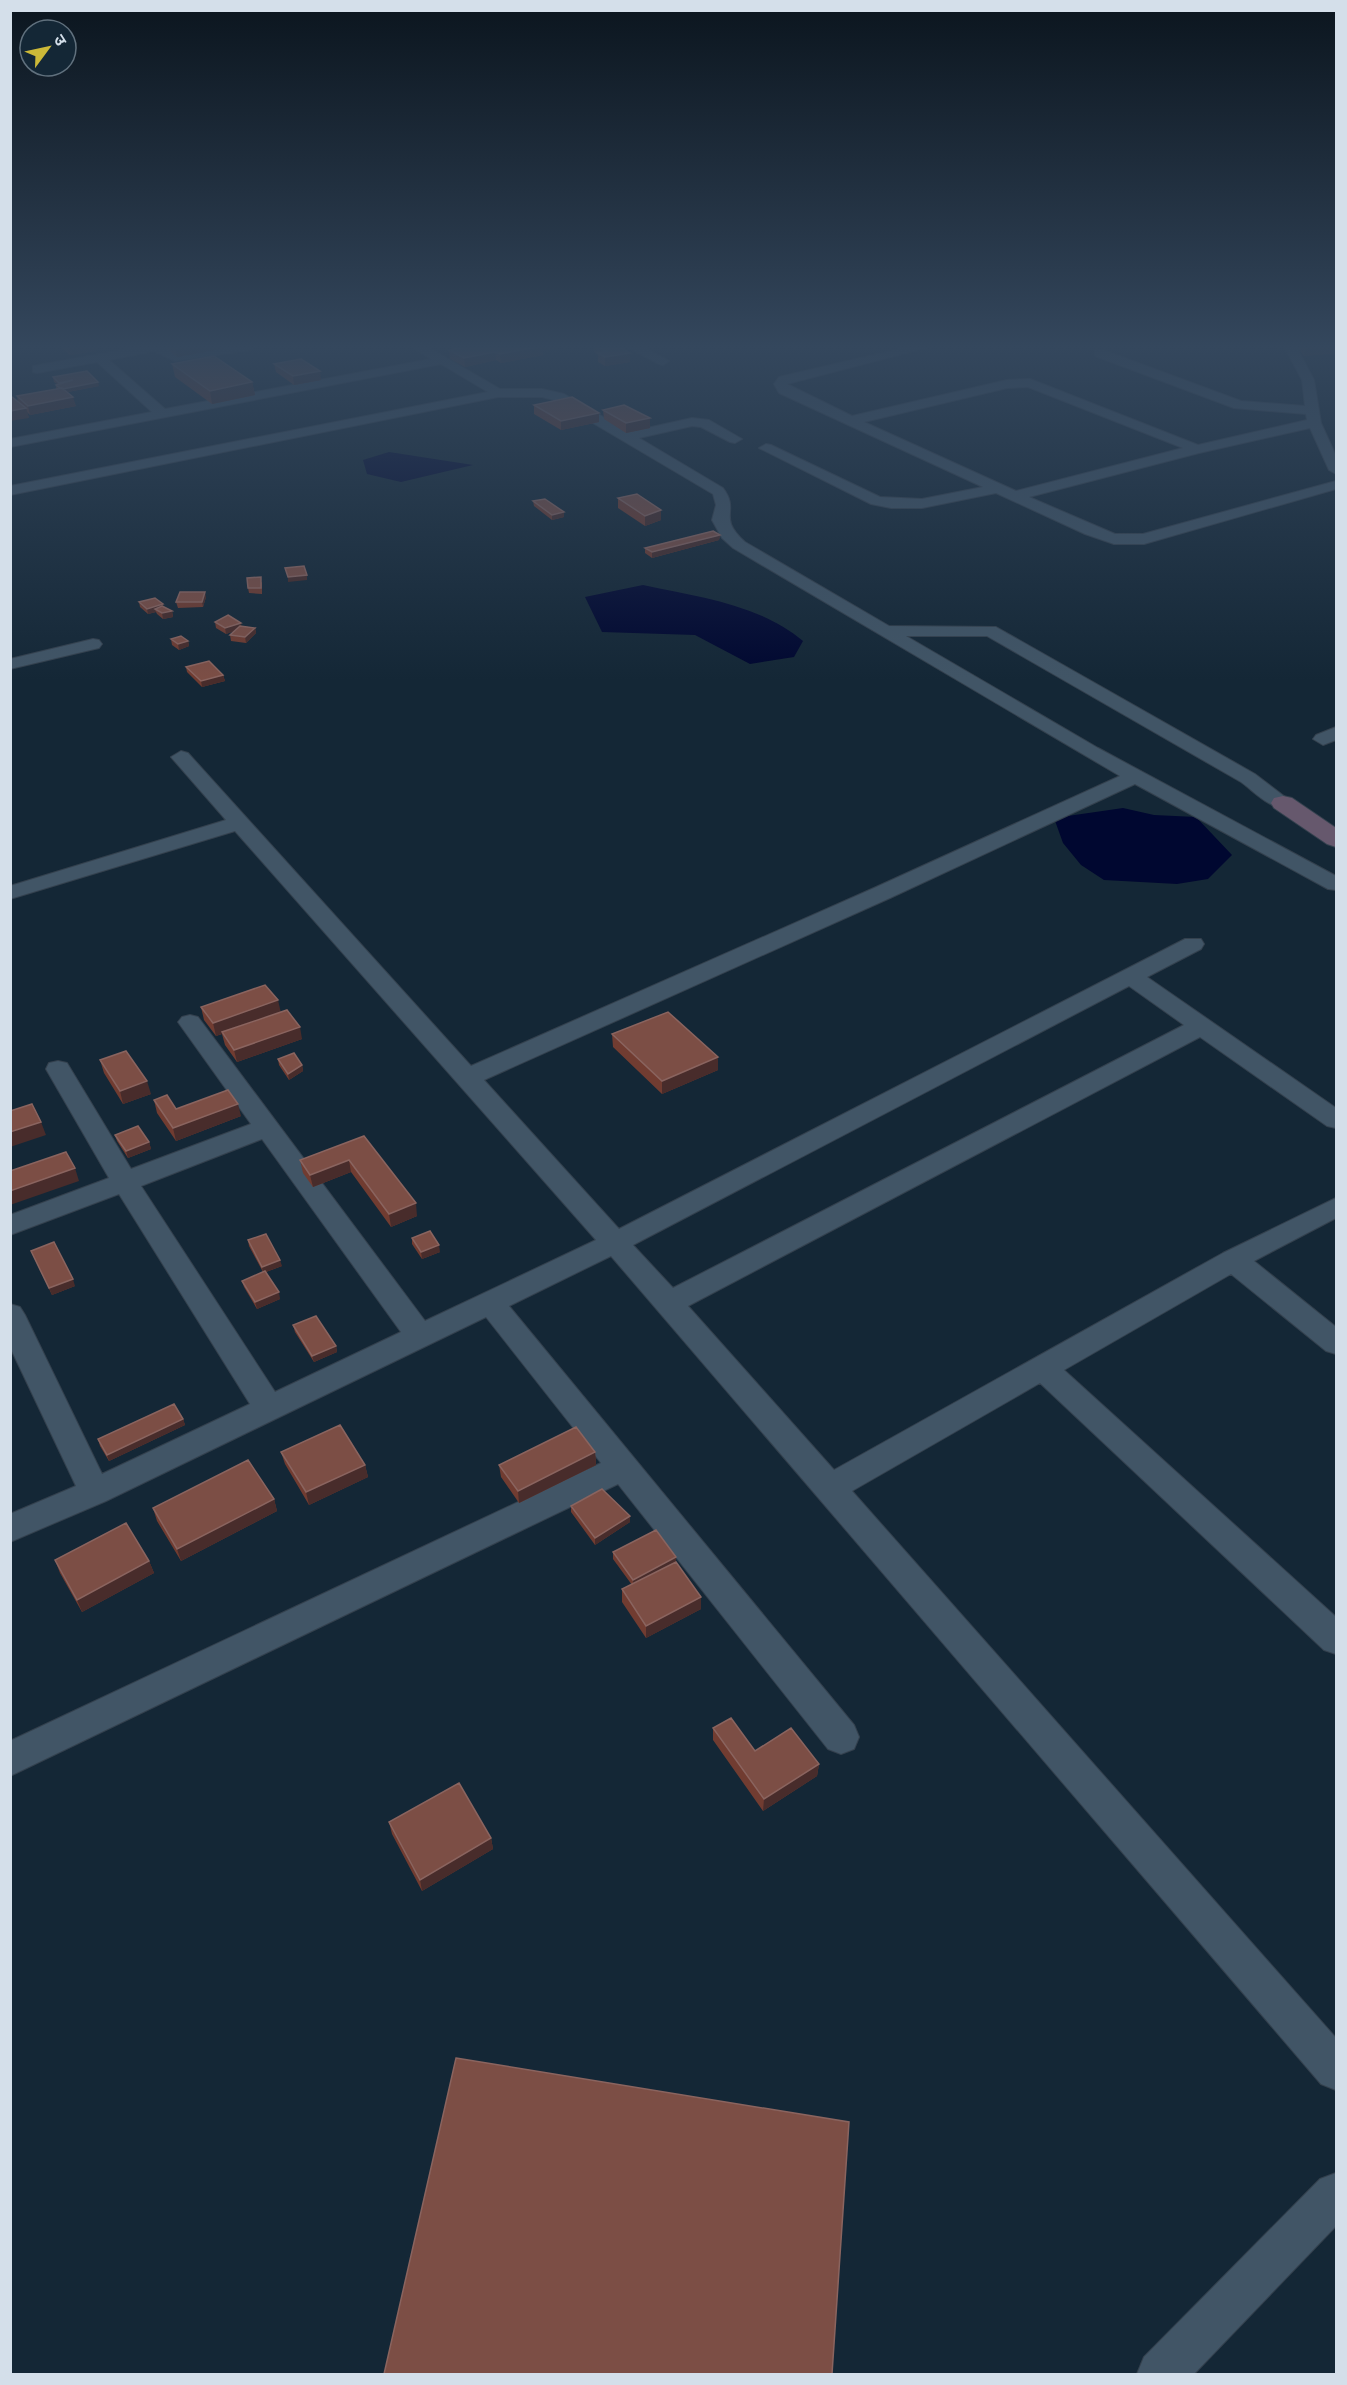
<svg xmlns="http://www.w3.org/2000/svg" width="1347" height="2385" font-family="Spectral,'Noto Sans Devanagari',serif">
	<rect width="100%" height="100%" fill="#142736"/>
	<path fill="#000730" d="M389,452L473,465L401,482L367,474L363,460Z
		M643,585C698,597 759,604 803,641L794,657L750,664L695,635L602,632L585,597Z
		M1123,808L1154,815L1196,817L1232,855L1208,879L1177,884L1104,880L1081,865L1063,843L1054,818Z"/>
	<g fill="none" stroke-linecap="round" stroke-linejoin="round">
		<g stroke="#34414e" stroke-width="2">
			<path id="street" d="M162,346L177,353L226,346H256L250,350L175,361L154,351L109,360L165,409L431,359L411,346H426L500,389H542L564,394L629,432L692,418L709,420L742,439L735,443L730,442L701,427L692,426L639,438L723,488C741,512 716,516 745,542L889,626L996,627L1255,774L1293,803L1290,807C1272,812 1255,792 1241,782L987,636H906L1098,748L1336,876V890L1328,889L1135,784L890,898L484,1080L619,1229L1185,939H1201L1204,944L1201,949L1147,977L1336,1108V1128L1327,1126L1200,1037L688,1306L834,1470L1223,1253L1336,1198V1218L1254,1261L1336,1327V1354L1326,1351L1231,1274L1064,1370L1336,1617V1654L1324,1650L1040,1383L852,1491L1336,2038V2090L1321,2084L611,1256L509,1306L854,1725L859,1737L854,1749L841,1754L828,1749L618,1484L10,1776V1741L601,1463L486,1317L106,1501L10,1542V1514L76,1486L10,1347V1304L20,1307L25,1315L102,1474L250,1404L119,1194L10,1235V1215L109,1178L46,1069L49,1063L58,1061L67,1063L131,1169L251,1124L178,1022L182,1017L190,1015L198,1017L425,1321L596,1240L235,831L10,899V886L226,820L171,757L181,751L188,753L471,1066L874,888L1120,776L733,548L722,538L712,520L716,505L713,494L554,400L542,397H498L10,495V486L488,392L441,364L10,447V439L152,412L97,362L37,373L33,372V366L145,346ZM1129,986L1184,1025L673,1288L633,1245ZM262,1139L401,1332L275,1392L141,1186Z
				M625,346H641L669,361L663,365L659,364Z
				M912,346H933L787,384L852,416L1007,380L1030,379L1198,445L1307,420L1306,414L1234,408L1095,356V350H1103L1241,401L1305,406L1302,380L1284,346H1296L1314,380L1321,423L1336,456V474L1329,470L1310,428L1199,453L1029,497L1115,534H1143L1336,481V489L1144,544H1114L1085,534L996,493L922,508H891L871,504L759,448L766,444L771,445L880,497L922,499L983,487L779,393L774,384L779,377ZM1028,387L1183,448L1016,491L864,422L1007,388Z
				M93,639L99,640L102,644L99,648L10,669V659Z
				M1336,727V740L1323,745L1313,739L1316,735Z
				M1336,2173V2226L1194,2374H1137L1144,2357L1320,2179Z"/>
		</g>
		<g stroke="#34414e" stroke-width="2">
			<path id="secondary" d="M1283,796L1292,798L1336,828V847L1327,844L1274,808L1271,803L1274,798Z"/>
		</g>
		<use href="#street" fill="#415566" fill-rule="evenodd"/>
		<use href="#secondary" fill="#66586d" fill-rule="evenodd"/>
	</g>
	<path fill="#713c31" d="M59,346H94L95,351L70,355Z
		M166,346H226V348L177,357L166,348Z
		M470,346H568L542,351L543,355L501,363L496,360L465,367L450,359L449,350Z
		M594,346H619L630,362L605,366L598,362V355L594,352Z
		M1297,346H1336V353L1304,356Z
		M172,364L252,382L255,395L212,404L175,377Z
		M274,364L321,380L294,385L276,372Z
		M53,377L99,386L68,392L76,406L30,415L27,412L29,418L18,402L17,396L56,389V385L57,384L54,382Z
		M534,405L599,413V422L561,430L534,414Z
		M603,410L650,428L626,433L604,419Z
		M618,498L661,510V520L645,526L618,508Z
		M533,501L564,517L552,520L534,506Z
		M720,535L719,540L652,558L645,553V548Z
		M262,582V594L249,593L248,588Z
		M206,597L203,607L178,608L176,602Z
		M139,602L163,606L172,611L173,617L163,619L157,614L156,612L148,614L140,607Z
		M215,622L255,628L256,633L246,643L231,641L230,635L234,631L226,634L216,628Z
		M171,639L188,641L189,646L179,650L172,645Z
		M186,667L223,675L225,681L202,687L187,672Z
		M201,1007L281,1012L302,1039L237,1062L225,1045L222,1034L216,1036L204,1020Z
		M612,1034L718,1070L662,1094L613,1047Z
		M278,1059L302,1065L303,1071L289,1080L279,1065Z
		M100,1060L151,1094L123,1104L104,1073Z
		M154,1100L176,1109L241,1116L176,1141L157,1113Z
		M115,1135L149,1142L151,1149L128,1158L117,1141Z
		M364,1136L417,1216L391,1227L351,1172L313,1187L303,1173L300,1160Z
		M412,1238L440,1252L422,1259L412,1244Z
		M248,1240L282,1266L266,1272L280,1299L257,1309L244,1287L242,1281L263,1272L249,1246Z
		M31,1251L75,1286L52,1295Z
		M293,1325L336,1346L337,1352L314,1362L295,1332Z
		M183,1419L185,1425L109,1461L100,1446L98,1439Z
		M281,1452L365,1465L368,1477L309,1505L285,1464Z
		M595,1452L596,1465L519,1503L501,1477L499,1465Z
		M274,1499L277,1511L181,1561L157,1521L153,1508Z
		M571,1506L630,1522L595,1545L571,1512Z
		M613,1552L676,1562L701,1597V1609L646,1638L622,1602V1589L632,1585L613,1559Z
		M55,1560L149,1561L154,1573L82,1612L60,1573Z
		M713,1728L755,1751L819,1764L817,1776L763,1811L713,1740Z
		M389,1822L491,1838L493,1849L422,1891L392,1834Z"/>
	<path fill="#482c2b" d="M68,346H94L95,351L70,355Z
		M188,346H226V348L177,357L175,348Z
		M541,346H568L542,351L543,355L501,363L500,354Z
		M1322,346H1336V353L1304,356L1306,347Z
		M495,352L496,360L465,367L464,358Z
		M630,353V362L605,366V357Z
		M320,371L321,380L294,385L293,376Z
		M98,382L99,386L62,393L61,389Z
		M252,382L255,395L212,404L210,391Z
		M73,397L76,406L30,415L28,406Z
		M26,408L29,418L10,421V411Z
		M599,413V422L561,430V421Z
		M650,418V428L626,433V423Z
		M661,510V520L645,526V516Z
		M564,512V517L552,520V515Z
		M720,535L719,540L652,558V552Z
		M307,575V580L288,582V577Z
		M205,592L206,597L203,607L202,602Z
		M163,604L164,610L155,609L156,612L148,614L147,609Z
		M172,611L173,617L163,619L162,613Z
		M241,623L242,629L226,634L225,628Z
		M255,628L256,633L246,643L245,637Z
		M188,641L189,646L179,650L178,644Z
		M223,675L225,681L202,687L201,681Z
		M278,1000L281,1013L216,1036L213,1023Z
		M300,1027L302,1039L237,1062L234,1050Z
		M718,1057V1070L662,1094V1081Z
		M302,1065L303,1071L289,1080L288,1074Z
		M147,1081L151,1094L123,1104L120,1091Z
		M238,1104L241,1116L176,1141L173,1128Z
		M41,1122L46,1135L10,1147V1132Z
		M149,1142L151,1149L128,1158L126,1151Z
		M349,1160L351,1172L313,1187L310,1175Z
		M75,1168L79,1181L10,1205V1191Z
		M416,1203L417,1216L391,1227L389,1214Z
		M439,1245L440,1252L422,1259L421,1252Z
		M280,1260L282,1266L263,1273L262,1267Z
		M73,1279L75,1286L52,1295L49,1288Z
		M279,1292L280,1299L257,1309L255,1302Z
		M336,1346L337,1352L314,1362L312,1356Z
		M183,1419L185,1425L109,1461L107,1455Z
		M595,1452L596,1465L519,1503L518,1491Z
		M365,1465L368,1477L309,1505L306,1492Z
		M274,1499L277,1511L181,1561L177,1549Z
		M630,1516V1522L595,1545V1538Z
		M676,1557V1563L633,1586V1580Z
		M149,1561L154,1573L82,1612L77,1600Z
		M701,1597V1609L646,1638V1626Z
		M819,1764L817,1776L763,1811L764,1799Z
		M491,1838L493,1849L422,1891L420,1880Z"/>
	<path fill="#7c4e45" stroke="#8a645f" stroke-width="1.5" d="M172,346H188L175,348Z
		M470,346H542L500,354L495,352L464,358L449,350Z
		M598,346H619L630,353L605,357L598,353L607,352Z
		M214,356L252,382L210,391L172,364Z
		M301,359L320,371L293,376L274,364Z
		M87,371L98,382L63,389L62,388H60L56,385L73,380L59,383L53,377Z
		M62,388L73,397L28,406L17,396Z
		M10,397H12L26,408L10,411Z
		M572,397L599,413L561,421L534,405Z
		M624,405L650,418L626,423L603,410Z
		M637,494L661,510L645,516L618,498Z
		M545,499L564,512L552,515L533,501Z
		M713,531L720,535L652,552L645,548Z
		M304,566L307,575L288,577L285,568Z
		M261,577V588H248L247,578Z
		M180,592H205L202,602H176Z
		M155,598L163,604L147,609L139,602Z
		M162,606L172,611L162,613L155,609Z
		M228,615L241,623L225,628L215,622Z
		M240,626L255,628L245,637L230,635Z
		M181,636L188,641L178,644L171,639Z
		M209,661L223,675L201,681L186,667Z
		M265,985L278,1000L213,1023L201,1007Z
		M287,1010L300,1027L234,1050L222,1032Z
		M668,1012L718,1057L662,1081L612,1034Z
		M126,1051L147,1081L120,1091L100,1060Z
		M294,1053L302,1065L288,1074L278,1059Z
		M228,1090L238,1104L173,1128L154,1100L167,1095L176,1109Z
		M32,1104L41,1122L10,1132V1111Z
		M138,1126L149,1142L126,1151L115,1135Z
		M364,1136L416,1203L389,1214L349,1160L310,1175L300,1160Z
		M66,1152L75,1168L10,1191V1171Z
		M430,1231L439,1245L421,1252L412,1238Z
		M266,1234L280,1260L262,1267L248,1240Z
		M54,1242L73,1279L49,1288L31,1251Z
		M265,1271L279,1292L255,1302L242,1281Z
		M316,1316L336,1346L312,1356L293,1325Z
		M174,1404L183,1419L107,1455L98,1439Z
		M340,1425L365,1465L306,1492L281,1452Z
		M576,1427L595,1452L518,1491L499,1465Z
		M248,1460L274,1499L177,1549L153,1508Z
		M602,1489L630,1516L595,1538L571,1506Z
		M126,1523L149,1561L77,1600L55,1560Z
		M656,1530L676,1557L633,1580L613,1552Z
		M676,1562L701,1597L646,1626L622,1589Z
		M731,1718L755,1751L791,1728L819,1764L764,1799L713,1728Z
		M459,1783L491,1838L420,1880L389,1822Z
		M456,2058L849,2122L832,2374H384Z"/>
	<linearGradient id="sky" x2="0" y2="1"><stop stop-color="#0b151e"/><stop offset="0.51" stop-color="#34475d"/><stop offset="1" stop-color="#34475d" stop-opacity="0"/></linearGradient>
	<rect width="1347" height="680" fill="url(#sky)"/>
	<rect width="1347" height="2385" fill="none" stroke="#d4dfea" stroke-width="24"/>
	<g transform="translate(48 48) rotate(57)"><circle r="28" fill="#142736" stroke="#61717e" stroke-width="1.5"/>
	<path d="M0-4.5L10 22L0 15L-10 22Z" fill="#ccb938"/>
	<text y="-9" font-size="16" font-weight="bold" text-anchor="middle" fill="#d4dfea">उ</text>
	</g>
</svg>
